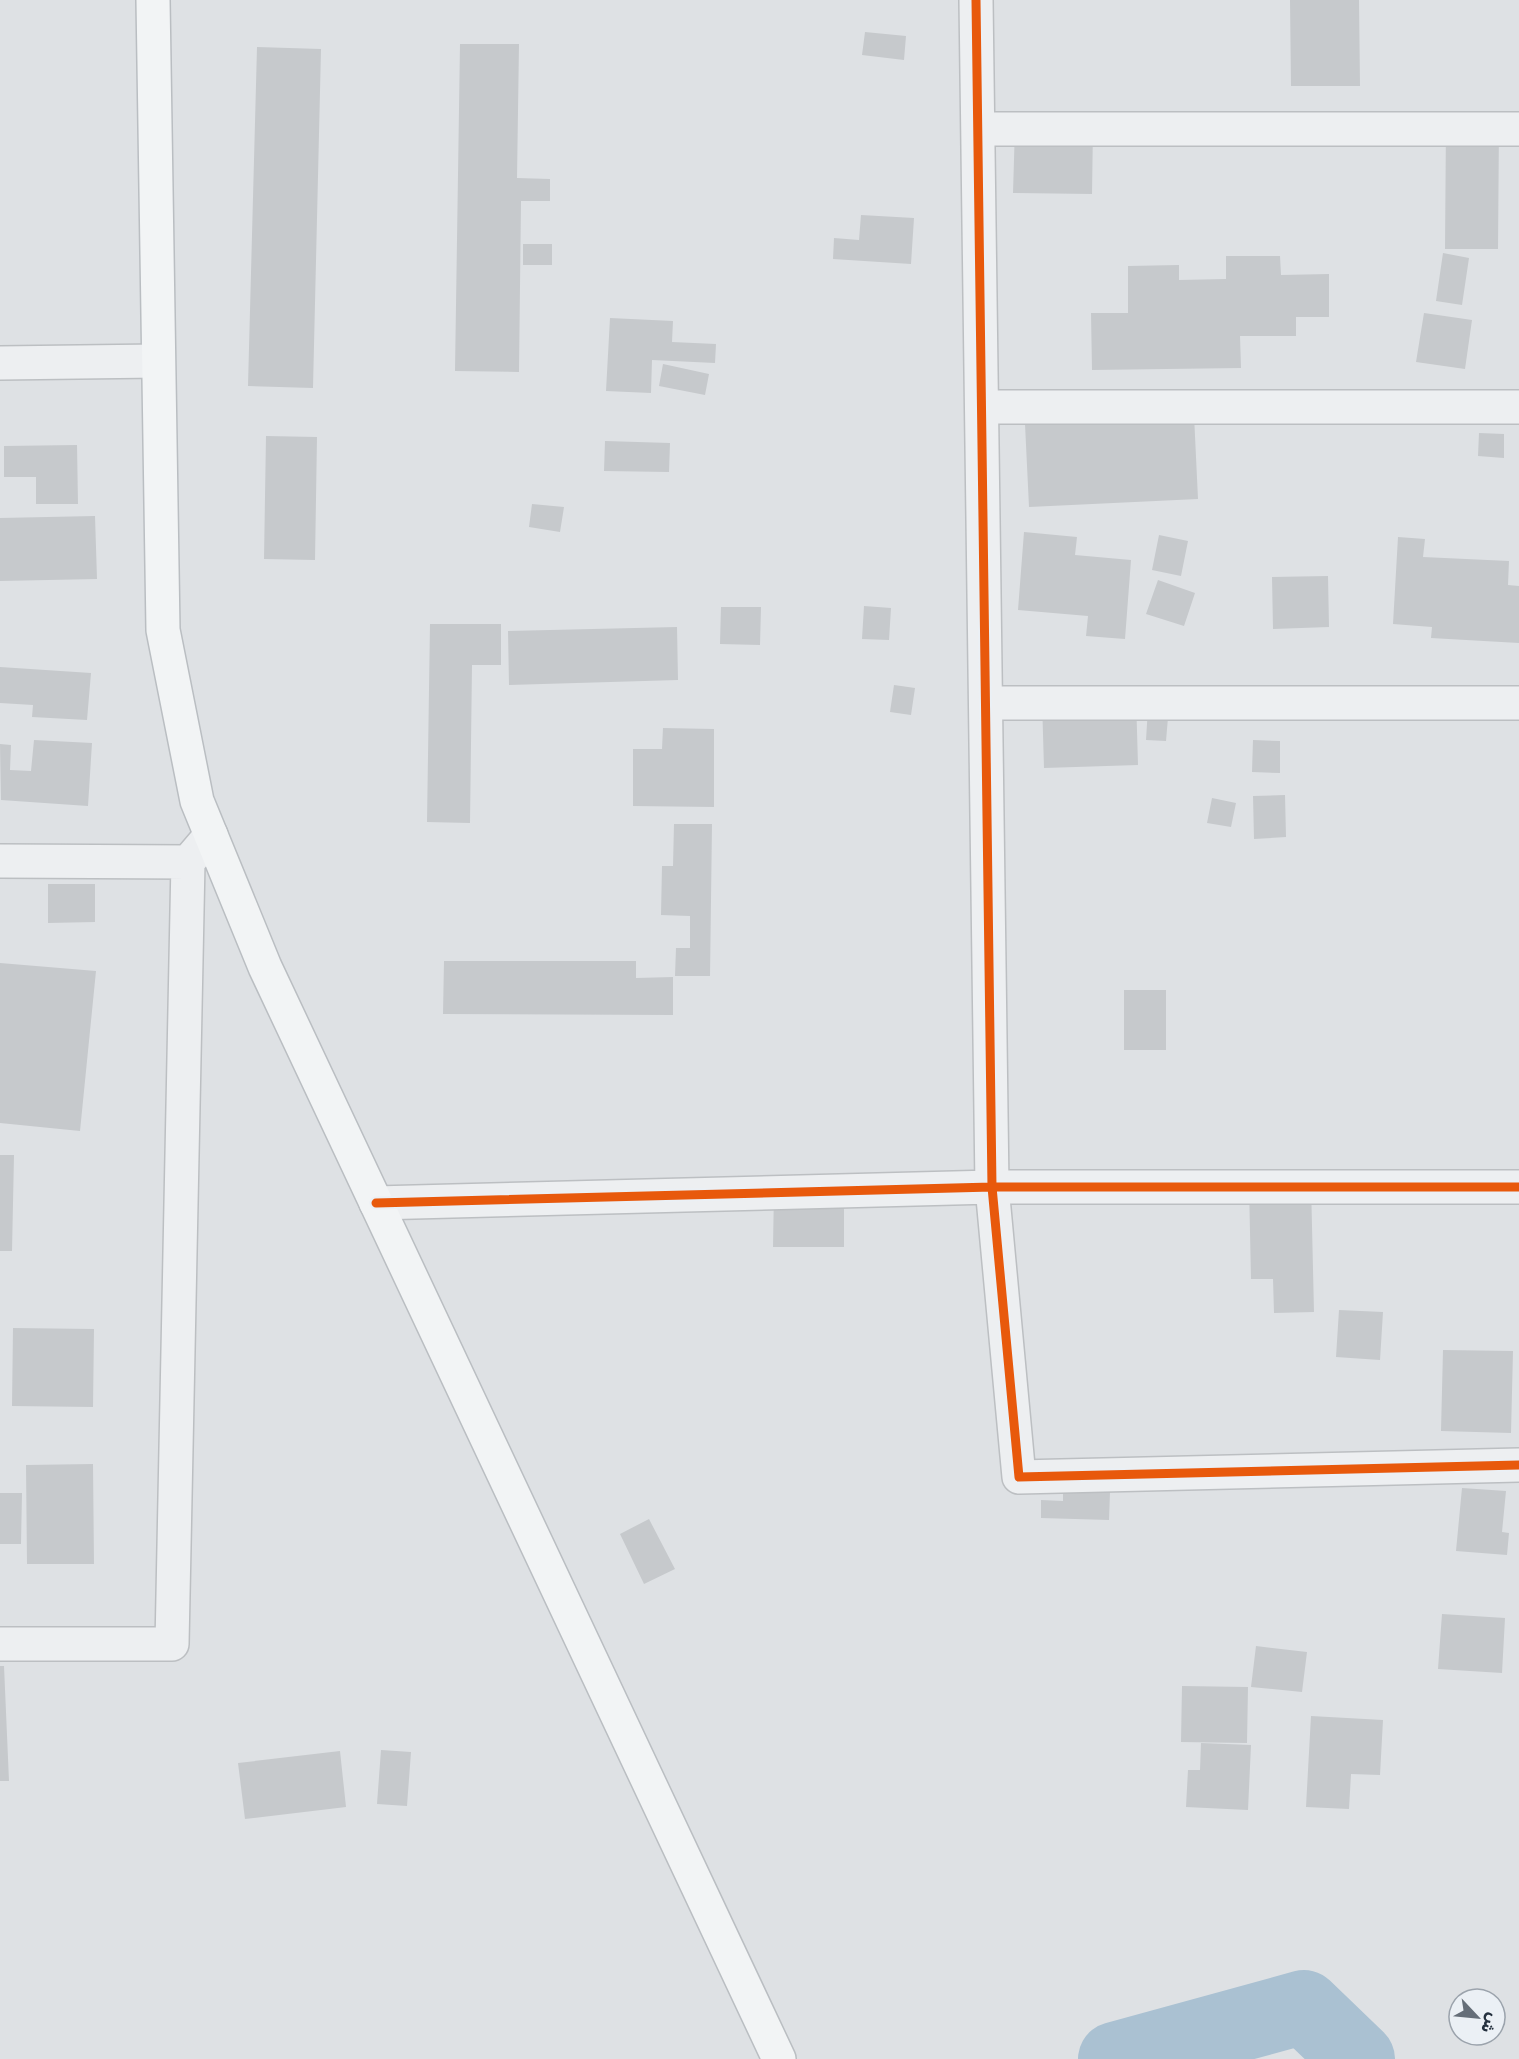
<svg xmlns="http://www.w3.org/2000/svg" width="1519" height="2059" font-family="Rubik,'Noto Naskh Arabic',sans-serif">
	<rect width="100%" height="100%" fill="#dee1e4"/>
	<g fill="none" stroke-linecap="round" stroke-linejoin="round">
		<path stroke="#aac1d2" stroke-width="74" d="M1115,2059L1304,2007L1358,2059"/>
	</g>
	<path fill="#c6c9cc" d="M1290,0H1359L1360,86H1291Z
		M865,32L906,36L904,60L862,55Z
		M460,44H519L517,178L550,179V201H521L519,372L455,371Z
		M257,47L321,49L313,388L248,386Z
		M1446,123H1499L1498,249H1445Z
		M1015,126L1093,127L1092,194L1013,193Z
		M861,215L914,218L911,264L833,259L834,238L859,240Z
		M523,244H552V265H523Z
		M1443,253L1469,258L1462,305L1436,301Z
		M1226,256H1280L1281,275L1329,274V317H1296V336H1240L1241,368L1092,370L1091,313H1128V266L1179,265V280L1226,279Z
		M1424,313L1472,320L1465,369L1416,362Z
		M610,318L673,321L672,342L716,344L715,363L652,360L651,393L606,391Z
		M663,364L709,374L705,395L659,386Z
		M1194,415L1198,499L1029,507L1025,424Z
		M1479,433L1504,434V458L1478,456Z
		M266,436L317,437L315,560L264,559Z
		M605,441L670,443L669,472L604,471Z
		M77,445L78,504H36V477H4V446Z
		M532,504L564,507L560,532L529,527Z
		M95,516L97,579L0,581V518Z
		M1024,532L1077,537L1075,555L1131,560L1125,639L1086,636L1088,616L1018,610Z
		M1159,535L1188,541L1181,576L1152,570Z
		M1398,537L1425,539L1423,557L1509,561L1508,585L1519,586V643L1431,638L1432,627L1393,624Z
		M1328,576L1329,627L1273,629L1272,577Z
		M1158,580L1195,593L1184,626L1146,614Z
		M864,606L891,608L889,640L862,639Z
		M721,607H761L760,645L720,644Z
		M430,624H501V665H472L470,823L427,822Z
		M677,627L678,680L509,685L508,631Z
		M0,667L91,673L87,720L32,717L33,705L0,703Z
		M894,685L915,688L911,715L890,712Z
		M1149,692L1170,694L1166,741L1146,740Z
		M1136,697L1138,765L1044,768L1042,700Z
		M663,728L714,729V807L633,806V749H662Z
		M34,740L92,743L88,806L1,800L0,744L11,745L10,770L31,771Z
		M1253,740L1280,741V773L1252,772Z
		M1285,795L1286,837L1254,839L1253,796Z
		M1212,798L1236,803L1231,827L1207,823Z
		M674,824H712L710,976H675L676,948H690V916L661,915L662,866H673Z
		M48,884H95V922L48,923Z
		M444,961H636V978L673,977V1015L443,1014Z
		M0,963L96,971L80,1131L0,1123Z
		M1124,990H1166V1050H1124Z
		M0,1155H14L12,1251H0Z
		M1311,1183L1314,1312L1274,1313L1273,1279H1251L1249,1185Z
		M774,1190H844V1247H773Z
		M1339,1310L1383,1312L1380,1360L1336,1357Z
		M13,1328L94,1329L93,1407L12,1406Z
		M1443,1350L1513,1351L1511,1433L1441,1431Z
		M93,1464L94,1564H27L26,1465Z
		M1462,1488L1506,1491L1502,1532L1509,1533L1507,1555L1456,1551Z
		M1063,1490L1110,1492L1109,1520L1041,1518V1500L1063,1501Z
		M0,1493H22L21,1544H0Z
		M649,1519L675,1569L644,1584L620,1534Z
		M1442,1614L1505,1618L1502,1673L1438,1669Z
		M1256,1646L1307,1652L1302,1692L1251,1687Z
		M0,1666H4L9,1781H0Z
		M1182,1686L1248,1687L1247,1743L1181,1742Z
		M1311,1716L1383,1720L1380,1775L1351,1774L1349,1809L1306,1807Z
		M1201,1743L1251,1745L1248,1810L1186,1807L1188,1770H1200Z
		M381,1750L411,1752L407,1806L377,1804Z
		M340,1751L346,1807L245,1819L238,1763Z"/>
	<g fill="none" stroke-linecap="round" stroke-linejoin="round">
		<g stroke="#bcbfc2" stroke-width="36">
			<path id="minor" d="M978,129H1519
				M0,363L158,361
				M982,407H1519
				M986,703H1519
				M0,861L188,862
				M1519,1187H992L1019,1477L1519,1465
				M376,1203L992,1187L976,0
				M0,1644H172L188,862L211,835"/>
		</g>
		<g stroke="#babec2" stroke-width="36">
			<path id="major" d="M153,0L163,630L197,801L265,967L779,2059"/>
		</g>
		<use href="#minor" stroke="#edeff1" stroke-width="33"/>
		<use href="#major" stroke="#f2f4f5" stroke-width="33"/>
		<g stroke="#ebf0f5" stroke-width="13">
			<path id="cycleway" d="M1519,1187H992L1019,1477L1519,1465
				M376,1203L992,1187L976,0"/>
		</g>
		<use href="#cycleway" stroke="#e8590c" stroke-width="9"/>
	</g>
	<g transform="translate(1477 2017) rotate(116)"><circle r="28" fill="#ebf0f5" stroke="#9ba3ac" stroke-width="1.5"/>
	<path d="M0-4.5L10 22L0 15L-10 22Z" fill="#656e78"/>
	<text y="-9" font-size="16" font-weight="bold" text-anchor="middle" fill="#24303e">ش</text>
	</g>
</svg>
